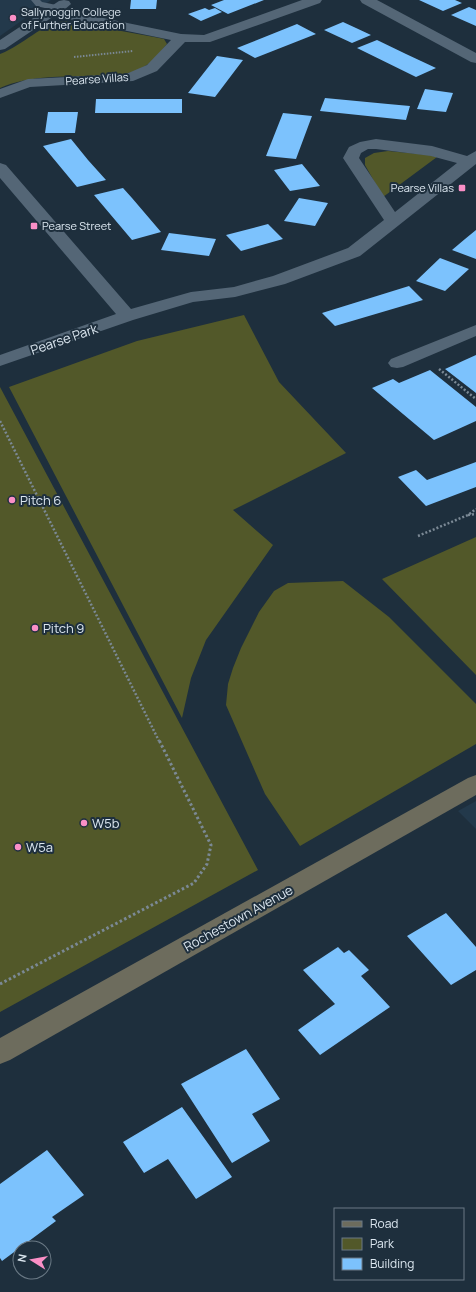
<svg xmlns="http://www.w3.org/2000/svg" width="476" height="1292" font-family="Manrope,sans-serif">
	<rect width="100%" height="100%" fill="#1e2f3d"/>
	<path fill="#23394b" d="M0,0H51L0,36Z
		M476,801V829L458,811Z"/>
	<path fill="#525829" d="M67,21L154,37L164,39L167,44C160,52 154,61 145,66C130,76 112,75 94,76C63,77 29,75 0,88V54C24,45 41,23 67,21Z
		M388,151L429,155L437,157L383,197L365,165V158L374,153Z
		M244,315L279,382L346,453L233,510L273,545L206,640L191,678L182,718L9,387L137,341Z
		M0,387L258,870L0,1012Z
		M476,537V675L382,579Z
		M343,581L389,617L476,704V744L300,846L265,794L226,705L228,684L233,668L241,648L259,612L274,591L288,583Z"/>
	<path fill="#7cc2fd" d="M131,0H157L156,9H130Z
		M224,0H264L228,14L211,5Z
		M419,0H455L462,3L443,11Z
		M469,7L476,10V26L451,15Z
		M205,8L209,10L215,8L222,12L201,21L188,14Z
		M343,22L356,28L371,35L352,43L324,30Z
		M297,24L316,34L255,58L237,48Z
		M377,40L406,54L436,68L416,77L357,48Z
		M217,56L243,60L215,97L188,93Z
		M425,89L453,93L446,112L417,109Z
		M325,98L388,104L410,106L406,120L320,111Z
		M96,99H182V113H95Z
		M48,112H78L75,133H45Z
		M283,113L312,116L296,159L266,156Z
		M71,139L88,160L106,180L77,187L43,146Z
		M302,164L320,186L290,191L274,170Z
		M123,188L132,198L161,232L132,240L94,195Z
		M299,198L328,203L315,226L284,221Z
		M268,224L283,239L241,251L226,235Z
		M476,230V259L452,250L465,239Z
		M169,233L193,236L216,239L209,256L161,250Z
		M440,258L469,269L445,291L416,281Z
		M409,286L423,300L335,326L322,313Z
		M476,355V393L445,369Z
		M430,370L476,407V421L434,440L372,388L393,379L399,383Z
		M476,462V487L426,506L398,477L416,470L427,480Z
		M446,913L476,947V970L451,985L407,936Z
		M338,947L344,953L349,950L369,970L361,976L390,1007L320,1055L298,1030L335,1004L303,970Z
		M246,1049L280,1099L252,1114L270,1141L232,1163L181,1084Z
		M182,1107L232,1177L196,1199L168,1159L144,1173L123,1142Z
		M47,1150L84,1195L52,1217L56,1221L2,1261L0,1258V1184Z"/>
	<g fill="none" stroke-linecap="round" stroke-linejoin="round">
		<path stroke="#7b8995" stroke-width="2" stroke-dasharray="1.5 1.5" stroke-linecap="butt" d="M74,57L133,51"/>
		<path stroke="#7b8995" stroke-width="2.5" stroke-dasharray="2 2" stroke-linecap="butt" d="M439,369L476,399
			M0,421L159,741
			M468,515L476,514
			M418,536L468,515L476,509"/>
		<path stroke="#7b8995" stroke-width="3" stroke-dasharray="2.5 2.5" stroke-linecap="butt" d="M0,984L194,883L207,864L211,845L159,740"/>
		<path fill="#546676" fill-rule="evenodd" d="M31,0H40L42,2L61,6L62,8L58,11L36,6Z"/>
		<path fill="#546676" fill-rule="evenodd" d="M64,0L69,1L71,4L64,10L181,34L204,35L302,0H322L320,3L210,42H185L157,71L133,81L30,87L0,98V89L28,79L126,74L147,65L171,40L54,16L5,49L0,50V40L59,1Z
			M360,0H377L476,53V63L471,62L362,3Z
			M376,139L432,146L467,156L476,151V164L360,256L285,284L235,297L193,302L133,320L0,366V355L116,314L0,178V163L6,165L131,309L191,292L234,287L273,276L348,248L384,220L343,158L349,147L360,142ZM368,149H376L431,156L457,163L395,212L359,158L361,153Z
			M476,325V336L403,367L397,368L391,367L388,363L391,359Z"/>
		<path fill="#6d6c5d" fill-rule="evenodd" d="M476,775V795L10,1060L0,1064V1038L468,778Z"/>
	</g>
	<g fill="#fa8fc6" stroke="#1e2f3d" stroke-width="1.5">
		<circle cx="13" cy="18" r="4"/>
		<rect x="458" y="184" width="8" height="8" rx="2"/>
		<rect x="30" y="222" width="8" height="8" rx="2"/>
		<circle cx="12" cy="500" r="4"/>
		<circle cx="35" cy="628" r="4"/>
		<circle cx="84" cy="823" r="4"/>
		<circle cx="18" cy="847" r="4"/>
	</g>
	<g text-anchor="middle" stroke-width="4" stroke-linejoin="round" paint-order="stroke">
		<g font-size="11" fill="#dce7f0" stroke="#1e2f3d" text-anchor="start">
			<text x="21" y="16">Sallynoggin College<tspan x="21" dy="13">of Further Education</tspan></text>
			<text x="454" y="192" text-anchor="end">Pearse Villas</text>
			<text x="42" y="230">Pearse Street</text>
		</g>
		<g font-size="11" fill="#dce7f0" stroke="#1e2f3d">
			<text transform="translate(97 79) rotate(-4)" y="4">Pearse Villas</text>
		</g>
		<g font-size="13" fill="#dce7f0" stroke="#1e2f3d">
			<text transform="translate(64 339) rotate(-19)" y="5">Pearse Park</text>
			<text transform="translate(238 918) rotate(-29)" y="5">Rochestown Avenue</text>
		</g>
		<g font-size="13" fill="#dce7f0" stroke="#1e2f3d" text-anchor="start">
			<text x="20" y="505">Pitch 6</text>
			<text x="43" y="633">Pitch 9</text>
			<text x="92" y="828">W5b</text>
			<text x="26" y="852">W5a</text>
		</g>
	</g>
	<rect x="334" y="1208" width="130" height="72" fill="#1e2f3d" stroke="#6a7985"/>
	<rect x="342" y="1221" width="20" height="6" fill="#6d6c5d" stroke="#6a7985"/>
	<text x="370" y="1228" font-size="12" fill="#dce7f0">Road</text>
	<rect x="342" y="1238" width="20" height="12" fill="#525829" stroke="#6a7985"/>
	<text x="370" y="1248" font-size="12" fill="#dce7f0">Park</text>
	<rect x="342" y="1258" width="20" height="12" fill="#7cc2fd" stroke="#6a7985"/>
	<text x="370" y="1268" font-size="12" fill="#dce7f0">Building</text>
	<g transform="translate(32 1260) rotate(281)"><circle r="19" fill="#1e2f3d" stroke="#6a7985"/>
	<path d="M0-3L7 15L0 10L-7 15Z" fill="#fa8fc6"/>
	<text y="-6" font-size="11" font-weight="bold" text-anchor="middle" fill="#dce7f0">N</text>
	</g>
</svg>
